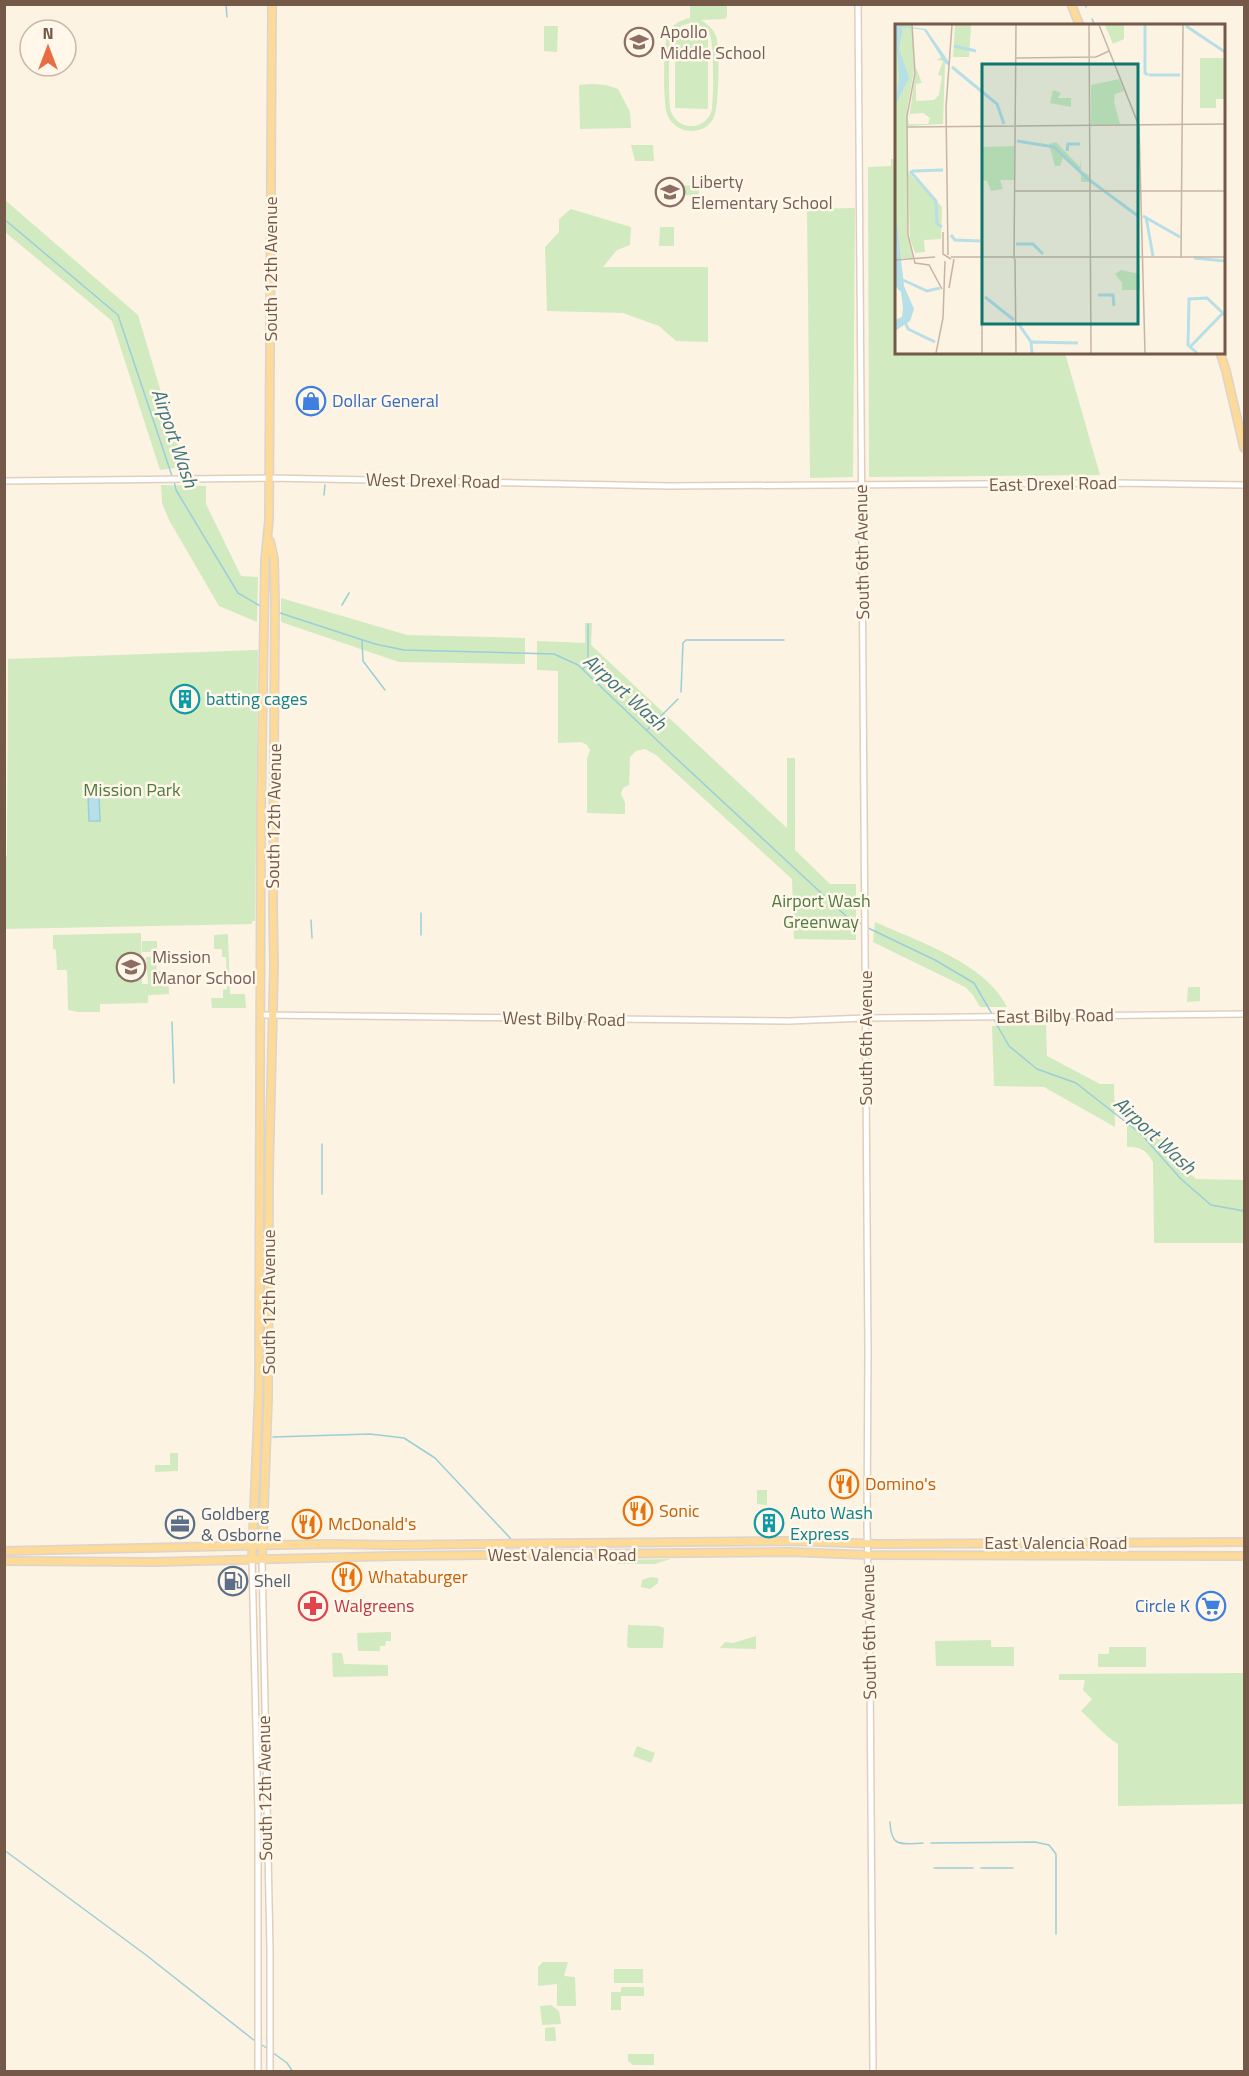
<svg xmlns="http://www.w3.org/2000/svg" width="1249" height="2076" font-family="'Titillium Web',sans-serif">
	<rect width="100%" height="100%" fill="#fdf3e2"/>
	<path fill="#d1eac0" fill-rule="evenodd" d="M690,5H727V16L725,19L701,20C707,24 713,28 716,36C720,46 719,107 714,117C710,126 701,131 692,131C681,131 671,125 667,114C663,105 663,40 668,33C673,24 680,20 690,18ZM692,23C699,25 706,28 710,35C714,43 714,105 711,113C708,120 700,126 693,126C683,127 675,121 671,112C668,104 668,42 673,34C677,27 684,24 692,23Z
		M544,26H558L557,52L544,51Z
		M675,36H708V109L675,108Z
		M592,84L606,85L618,89L630,112L631,128L580,129L579,85Z
		M631,145H653L654,161H635Z
		M891,159H896V352L1065,353L1100,475L869,477L868,167L891,166Z
		M676,185L699,186V204L690,203V195L676,196Z
		M5,200L138,315L175,439L189,466L160,470L112,321L5,232Z
		M855,208L853,477L810,478L807,209Z
		M571,209L631,227L630,245L617,250L603,267H708V342L676,341L659,326L623,313L547,311L545,247L559,232V219Z
		M660,227H674V246H659Z
		M161,485L206,486V504L241,576L258,577L257,622L219,606L169,520L162,503Z
		M281,598L407,635L525,638V664L399,662L281,622Z
		M585,623H592L591,645L787,828V758H795V850L830,884H856V940L794,939L792,879L656,755L645,749L636,751L630,757L629,785L623,788L621,794L625,802V814L587,813V759L590,750L587,745L581,742L558,743V671L537,670V641L585,643Z
		M258,650L255,921H252V924L5,929L4,856H7L8,659Z
		M875,922C917,941 986,963 1007,1007H980L973,995L965,987L873,942Z
		M141,933L142,984H148L146,957L156,956L157,971H168L169,994L148,995V1003L100,1004V1012H78L68,1010L67,970H57L56,950L53,949V935Z
		M228,934L230,994H245L246,1008H212L211,998H223V990L227,989L226,957H222V949H214V935Z
		M142,941H157V952H142Z
		M1188,987H1200V1001L1187,1002Z
		M1046,1025L1047,1056L1100,1084H1114L1115,1127L1044,1087L994,1086L992,1026Z
		M1127,1109L1159,1134L1177,1162L1196,1179L1244,1180V1243H1154L1153,1162C1146,1150 1141,1147 1127,1147Z
		M170,1453H178V1471L155,1472V1465H170Z
		M757,1490H767V1505L757,1504Z
		M671,1559L654,1564H618V1560Z
		M651,1577L658,1578V1583L650,1589L641,1587L642,1580Z
		M628,1625L659,1626L664,1628L663,1648H629L627,1646Z
		M391,1632V1641H386L385,1646H380V1651H358L357,1633Z
		M756,1636V1649L720,1648L725,1642L733,1643Z
		M991,1640V1647H1014V1666H936L935,1641Z
		M1109,1647H1146V1667H1098V1654H1109Z
		M332,1653H342L344,1664L388,1665V1676L333,1677Z
		M1244,1673V1804L1118,1806V1744C1103,1735 1094,1722 1081,1711L1092,1699L1083,1690L1085,1680H1059V1674Z
		M637,1746L655,1753L651,1763L633,1756Z
		M543,1962H568L564,1976L575,1977L576,2006H557V1984L538,1986V1967Z
		M614,1969H643V1983H614Z
		M621,1987H644V1996H621V2010H611V1992H621Z
		M551,2005L559,2011L561,2024L542,2025L540,2006Z
		M555,2027L556,2041H545V2028Z
		M628,2054H654V2065H633L628,2061Z"/>
	<path fill="#b6dfe7" stroke="#9cced9" stroke-width="1.5" d="M88,794H99L100,821H89Z"/>
	<g fill="none" stroke-linecap="round" stroke-linejoin="round">
		<path stroke="#9cced9" stroke-width="1.5" d="M226,4L227,17
			M1085,4L1086,7
			M1092,19L1095,26
			M4,219L118,315L172,476
			M174,481L176,490L238,593L262,607
			M324,495L325,485
			M342,605L349,593
			M277,612L375,644L404,650L554,654L578,665L663,746L847,917L862,924
			M362,641L363,661L385,690
			M583,669L588,663V624
			M681,692L683,643L686,640H784
			M647,730L678,699
			M311,920L312,938
			M866,927L935,960L974,983L992,1014
			M421,935V913
			M993,1018L1009,1046L1037,1069L1076,1083L1141,1134L1181,1179L1211,1205L1244,1211
			M172,1022L174,1083
			M322,1194V1144
			M273,1437L370,1434L404,1438L435,1458L511,1539
			M890,1822C891,1848 901,1844 923,1843
			M931,1843L1035,1842L1049,1845L1056,1854V1934
			M4,1850L146,1955L255,2041
			M934,1868H973
			M981,1868H1013
			M259,2043L268,2049
			M272,2052L287,2063L293,2072"/>
		<g stroke="#e1cfbd" stroke-width="8">
			<path id="minor" d="M858,4L868,1351L867,1526L870,1670L873,2072
				M4,481L270,478L669,486L1117,483L1244,485
				M261,1015L789,1021L866,1018L1244,1014
				M252,1559L258,1812V2072
				M262,1559L270,1950V2072"/>
		</g>
		<g stroke="#dbd4cf" stroke-width="10">
			<path id="major" d="M1071,4L1080,26
				M1220,352L1226,371L1244,448
				M4,1551L328,1544L393,1545L792,1541L879,1544L1244,1542
				M252,1559L259,1390L261,811L265,561L269,520L272,4
				M262,1559L268,1399L269,1169L274,966L273,907L275,602L274,559L270,541
				M4,1561L155,1562L393,1556L790,1552L868,1555L1244,1556"/>
		</g>
		<use href="#minor" stroke="#fff" stroke-width="5"/>
		<use href="#major" stroke="#fdda98" stroke-width="7"/>
	</g>
	<defs>
		<g id="school-ring" transform="scale(1.5)"><circle r="9.5" fill="#fff7e9" stroke="#8d6e63" stroke-width="1.5"/><path d="M0-5L7-2L0 1L-7-2ZM-4 1L0 2.5L4 1V4Q0 6-4 4Z" fill="#8d6e63"/></g>
		<g id="shop-ring" transform="scale(1.5)"><circle r="9.5" fill="#fff7e9" stroke="#3f7fe0" stroke-width="1.5"/><path d="M-5-2.5h2.3a2.7 3.5 0 0 1 5.4 0H5L5.5 6h-11ZM-1.5-2.5h3a1.5 2.3 0 0 0-3 0Z" fill="#3f7fe0"/></g>
		<g id="building-ring" transform="scale(1.5)"><circle r="9.5" fill="#fff7e9" stroke="#0f9aa8" stroke-width="1.5"/><path d="M-4-6H4V6H1V3H-1V6H-4ZM-2.5-4.3h1.7v1.8h-1.7ZM.8-4.3h1.7v1.8H.8ZM-2.5-1h1.7V.8h-1.7ZM.8-1h1.7V.8H.8Z" fill="#0f9aa8"/></g>
		<g id="restaurant-ring" transform="scale(1.5)"><circle r="9.5" fill="#fff7e9" stroke="#e8710a" stroke-width="1.5"/><path d="M-5-6h1v4h1v-4h1v4h1v-4h1v5L-1.5 .5V6h-2V.5L-5-1ZM5-6V6H3V1.5H1.5Q1.5-4 5-6Z" fill="#e8710a"/></g>
		<g id="office-ring" transform="scale(1.5)"><circle r="9.5" fill="#fff7e9" stroke="#5c6f8a" stroke-width="1.5"/><path d="M-6-3h4V-5.5h4V-3h4V5H-6ZM-1-4.5V-3h2v-1.5ZM-6 0V1H6V0Z" fill="#5c6f8a"/></g>
		<g id="fuel-ring" transform="scale(1.5)"><circle r="9.5" fill="#fff7e9" stroke="#5c6f8a" stroke-width="1.5"/><path d="M-5.5-6h7V0h2V4h1.3V-2.5L3-4.5l.8-.8L6-3V5H2.5V1h-1V6h-7ZM-4.2-4.7v3.2H.2V-4.7Z" fill="#5c6f8a"/></g>
		<g id="pharmacy-ring" transform="scale(1.5)"><circle r="9.5" fill="#fff7e9" stroke="#e0444e" stroke-width="1.5"/><path d="M-2-6h4v4h4v4h-4v4h-4v-4h-4v-4h4Z" fill="#e0444e"/></g>
		<g id="supermarket-ring" transform="scale(1.5)"><circle r="9.5" fill="#fff7e9" stroke="#3f7fe0" stroke-width="1.5"/><path d="M-6-5.5h2.5l.6 2H6L4.5 2H-2.5L-4.4-4H-6ZM-1.5 3.2a1.3 1.3 0 1 0 .1 0ZM3 3.2a1.3 1.3 0 1 0 .1 0Z" fill="#3f7fe0"/></g>
	</defs>
	<g fill-rule="evenodd">
		<use href="#school-ring" x="639" y="42"/>
		<use href="#school-ring" x="670" y="192"/>
		<use href="#shop-ring" x="311" y="401"/>
		<use href="#building-ring" x="185" y="699"/>
		<use href="#school-ring" x="131" y="967"/>
		<use href="#restaurant-ring" x="844" y="1484"/>
		<use href="#restaurant-ring" x="638" y="1511"/>
		<use href="#building-ring" x="769" y="1523"/>
		<use href="#office-ring" x="180" y="1524"/>
		<use href="#restaurant-ring" x="307" y="1524"/>
		<use href="#restaurant-ring" x="347" y="1577"/>
		<use href="#fuel-ring" x="233" y="1581"/>
		<use href="#pharmacy-ring" x="313" y="1606"/>
		<use href="#supermarket-ring" x="1211" y="1606"/>
	</g>
	<g text-anchor="middle" stroke-width="5" stroke-linejoin="round" paint-order="stroke">
		<g font-size="18" fill="#785e54" stroke="#fff7e9" text-anchor="start">
			<text x="660" y="38">Apollo<tspan x="660" dy="21">Middle School</tspan></text>
			<text x="691" y="188">Liberty<tspan x="691" dy="21">Elementary School</tspan></text>
			<text x="152" y="963">Mission<tspan x="152" dy="21">Manor School</tspan></text>
		</g>
		<g font-size="18" fill="#755948" stroke="#fff7e9">
			<text transform="translate(271 269) rotate(-90)" y="6">South 12th Avenue</text>
			<text transform="translate(433 481) rotate(1)" y="6">West Drexel Road</text>
			<text transform="translate(1053 484) rotate(-1)" y="6">East Drexel Road</text>
			<text transform="translate(862 552) rotate(-91)" y="6">South 6th Avenue</text>
			<text transform="translate(274 816) rotate(-89)" y="6">South 12th Avenue</text>
			<text transform="translate(1055 1016) rotate(-1)" y="6">East Bilby Road</text>
			<text transform="translate(564 1019) rotate(1)" y="6">West Bilby Road</text>
			<text transform="translate(866 1038) rotate(-90)" y="6">South 6th Avenue</text>
			<text transform="translate(269 1302) rotate(-90)" y="6">South 12th Avenue</text>
			<text x="1056" y="1549">East Valencia Road</text>
			<text x="562" y="1561">West Valencia Road</text>
			<text transform="translate(869 1632) rotate(-91)" y="6">South 6th Avenue</text>
			<text transform="translate(265 1788) rotate(-91)" y="6">South 12th Avenue</text>
		</g>
		<g font-size="18" fill="#366cbe" stroke="#fff7e9" text-anchor="start">
			<text x="332" y="407">Dollar General</text>
			<text x="1190" y="1612" text-anchor="end">Circle K</text>
		</g>
		<g font-size="18" fill="#0d838f" stroke="#fff7e9" text-anchor="start">
			<text x="206" y="705">batting cages</text>
			<text x="790" y="1519">Auto Wash<tspan x="790" dy="21">Express</tspan></text>
		</g>
		<g font-size="18" fill="#507b40" stroke="#fff7e9">
			<text x="132" y="796">Mission Park</text>
			<text x="821" y="907">Airport Wash<tspan x="821" dy="21">Greenway</tspan></text>
		</g>
		<g font-size="18" fill="#c56008" stroke="#fff7e9" text-anchor="start">
			<text x="865" y="1490">Domino's</text>
			<text x="659" y="1517">Sonic</text>
			<text x="328" y="1530">McDonald's</text>
			<text x="368" y="1583">Whataburger</text>
		</g>
		<g font-size="18" fill="#4e5e75" stroke="#fff7e9" text-anchor="start">
			<text x="201" y="1520">Goldberg<tspan x="201" dy="21">&amp; Osborne</tspan></text>
			<text x="254" y="1587">Shell</text>
		</g>
		<g font-size="18" fill="#be3a42" stroke="#fff7e9" text-anchor="start">
			<text x="334" y="1612">Walgreens</text>
		</g>
		<g font-size="20" font-style="italic" fill="#3e7682" stroke="#fff7e9">
			<text transform="translate(175 438) rotate(71)" y="7">Airport Wash</text>
			<text transform="translate(625 692) rotate(42)" y="7">Airport Wash</text>
			<text transform="translate(1155 1135) rotate(43)" y="7">Airport Wash</text>
		</g>
	</g>
	<g transform="translate(895 24)">
		<rect width="330" height="330" fill="#fdf3e2"/>
		<path d="M0,1H16L18,8L19,46L12,85V210L18,234H0ZM60,1H76L74,33H58ZM210,1H229V15L218,20ZM41,19L50,39L48,100L13,102L21,44L27,59L21,60V77L39,76L44,71L47,52L43,51L48,37L42,36L46,33ZM28,89L35,94L33,100H14V90ZM305,34H330V75H321V84H305ZM224,55L229,67L220,70L219,78L225,100H196V61ZM158,66L166,69L163,74H176V83L155,79ZM161,118L185,143L186,135V147L194,151V158H186V150L168,134L165,142H160L154,120ZM119,122V156H105L108,165L96,167L92,157L87,156L88,123ZM13,148L47,183L46,215L29,216L30,228L20,229L15,215ZM226,246L245,250V266H227V259L220,250Z" fill="#d1eac0" fill-rule="evenodd"/>
		<path d="M0,1L31,5L54,38V42L50,39L29,6L8,3L4,24L14,54L0,81L4,53ZM0,181L9,262L19,285L15,297L0,307V296L7,293L8,284L6,268L0,262Z" fill="#b6dfe7"/>
		<path fill="none" stroke="#b6dfe7" stroke-width="3" d="M250,1V49L253,51M291,2L330,28M59,22L81,27M57,43L102,80L109,100M254,51H285M122,117L159,123L193,155L243,192M172,127L173,120H185M15,147L41,177L42,200L47,203M17,147L48,146M248,192L285,213M251,193L258,232M56,211L60,216L85,217M121,220H138L148,230M299,234L330,237M8,256L32,267L45,264M203,271H218L219,282M90,273L119,296M10,298L13,305L40,318M123,299L136,318L137,329M137,318L183,319M295,323L327,290M302,329L293,321L294,275L312,274L330,291"/>
		<path fill="none" stroke="#c7b5a4" stroke-width="1.5" d="M17,1L20,49L12,92L13,211L20,239L34,241L47,265M194,1L196,329M204,1L244,102L250,329M121,34L201,33L214,27M12,103L330,100M120,167H330M48,208V230L56,235M53,231L51,83L57,1M56,233H330M286,234L288,1M119,235L121,1M120,235L121,329M0,236L40,233M54,264L59,235M41,329L48,294L50,237M87,329V100"/>
		<path fill="#0f766e" fill-opacity="0.15" stroke="#0f766e" stroke-width="3" d="M87,40H243V300H87Z"/>
		<rect width="330" height="330" fill="none" stroke="#755948" stroke-width="3"/>
	</g>
	<rect width="1249" height="2076" fill="none" stroke="#755948" stroke-width="12"/>
	<g transform="translate(48 48)"><circle r="28" fill="#fff7e9" stroke="#c8b8a9" stroke-width="1.5"/>
	<path d="M0-4.5L10 22L0 15L-10 22Z" fill="#ea6c43"/>
	<text y="-9" font-size="16" font-weight="bold" text-anchor="middle" fill="#755948">N</text>
	</g>
</svg>
